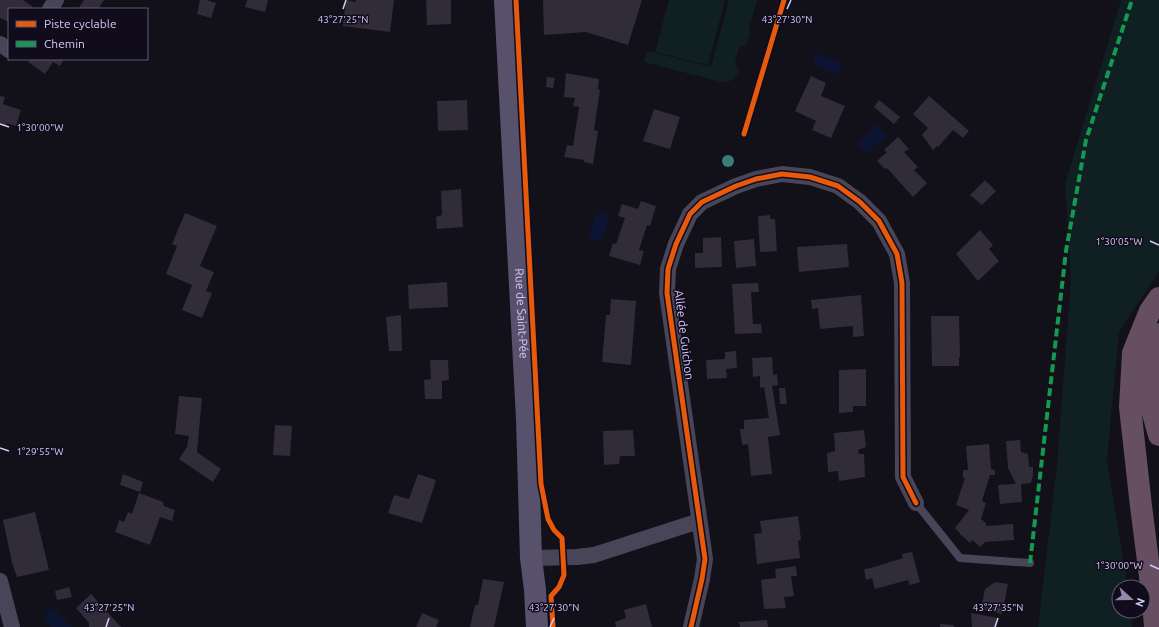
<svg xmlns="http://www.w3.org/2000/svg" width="1159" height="627" font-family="Ubuntu,sans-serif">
	<rect width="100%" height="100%" fill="#121018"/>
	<path fill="#102022" d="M669,0H725L708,65L655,52Z
		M729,0H757L749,28H751L747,44L739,48L735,63L739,71C735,79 730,83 721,82L644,62L647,51L711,67Z
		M1121,0H1159V271L1119,332L1107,460L1128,587H1119V611H1131L1132,627H1038L1057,464L1071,279L1065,184Z"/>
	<path fill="#0c1432" d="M821,54L840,63L842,66C841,77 834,74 827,71C822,68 817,67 813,62C814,57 816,55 821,54Z
		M877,124L887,135L867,154L857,144Z
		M597,212L607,215L609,220L601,242L588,238Z
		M52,607L72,627H51L42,618Z"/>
	<path fill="#302c3a" d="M0,0H23L33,7L32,9H9V22L0,18Z
		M84,0H104L98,9H78Z
		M200,0H206L216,3L211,18L197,14Z
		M247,0H268L265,12L245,7Z
		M346,0L356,2V0H394L390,32L343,26Z
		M426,0H451V24L427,25Z
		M543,0H642L628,45L586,32L544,35Z
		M31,59H64L60,66L53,62L45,74L28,62Z
		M566,73L599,79L598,89L600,90L594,130L598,131L593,164L584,162V160L564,157L567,145L573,146L579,107L573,106L575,98L564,97Z
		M811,76L826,83L821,96L845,106L831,138L812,130L816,121L795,111Z
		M547,77L555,78L553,88L546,87Z
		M0,96L5,97L3,104L21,110L16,126L7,123L6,126L0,125Z
		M929,96L969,131L963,138L953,130L938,147L937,146L933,150L922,135L928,128L913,114Z
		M467,100L468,130L438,131L437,101Z
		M879,100L900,117L894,124L874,107Z
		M654,109L680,117L670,149L643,141Z
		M898,137L909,149L904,152L918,167L914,170L927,183L913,197L887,168L885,169L877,161L887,152L884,150Z
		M985,180L996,191L982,205L970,195Z
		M461,189L463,227L437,229L436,217L442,215L441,191Z
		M641,201L656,206L650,226L647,225L639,250L644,251L640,265L609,256L613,243L616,244L625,218L618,216L622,204L638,209Z
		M185,213L217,226L200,266L214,272L206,291L212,293L202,318L182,310L192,285L166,274L177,246L172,244Z
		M770,215V219H775L777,251L760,252L758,216Z
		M980,230L993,245L989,249L999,261L978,281L956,254Z
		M721,237L722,267L695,268V253H703V238Z
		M754,239L756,266L736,268L734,241Z
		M847,244L849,267L799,272L797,247Z
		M447,282L448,307L409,309L408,285Z
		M758,283L759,292H751L753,324H761L762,333L735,334L732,284Z
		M861,295L864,336L853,337V326L820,329L818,308L812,309L811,300Z
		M611,299L636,301L631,365L602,362L606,315H610Z
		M401,315L402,351H389L386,317Z
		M931,316H959L960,357H959V366H932Z
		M736,351L737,368L726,369L727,378L707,379L706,360L725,359V352Z
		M772,357L773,375L777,374L778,385L772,386L780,435L768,437L772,474L751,476L748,444L742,445L740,429H744V420L769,418L764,387L760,388V376L753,377L752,358Z
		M430,360H448L449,380L442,381V399H425L424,380L431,379Z
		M866,369V406H853V412L839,413V370Z
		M779,388H785L787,404H780Z
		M179,396L202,398L197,452L221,469L213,482L179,459L187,447L189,436L175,434Z
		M275,425L292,426L290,456L273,455Z
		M633,430L635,456H620L619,464L604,465L603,431Z
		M864,430L866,447L858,450L859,454H864L865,477L839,481L838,471L828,472L827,453L835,451L834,433Z
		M1020,440L1021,452L1028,454L1029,467H1033V475L1031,483L1021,484L1022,502L1000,504L998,485L1016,484L1008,468L1006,441Z
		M989,444L991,469L995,470V475H990L982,501L986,503L981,519L986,523V526L1013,524L1014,540L985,542L980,547L972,540L970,543L960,534V533L955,528L969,510L956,505L965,478H963V470H968L966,446Z
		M123,474L143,482L140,492L120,485Z
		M418,474L436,480L422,523L388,513L394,495L409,499Z
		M139,493L163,502L164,506L175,510L172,521L160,517L150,545L115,532L119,520L124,522L128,512L132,514Z
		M35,512L49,570L17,577L12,563L3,520Z
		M798,516L801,540L798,541L800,558L757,564L754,534L762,533L760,521Z
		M912,552L920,582L910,585L908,580L875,589L872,578L866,580L864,569L871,568L903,558L902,554Z
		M796,566L797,576H791L794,596L784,597L786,608L764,609L761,580L776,578L775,569Z
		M483,579L504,582L494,627H470L475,605H478Z
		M995,582L1008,584L1002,614L981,609L985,589Z
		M69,587L72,597L57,600L55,591Z
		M91,594L120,626L122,627H89V623L76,608Z
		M646,604L652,627H616L615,622L626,618L624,610Z
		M422,613L439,620L436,627H416Z
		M971,613L998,618L996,627H972Z
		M767,620L768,627H740L739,622Z
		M940,624L954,625V627H940Z"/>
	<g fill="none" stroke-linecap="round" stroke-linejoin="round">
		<path stroke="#484558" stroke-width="8" d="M916,503L960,558L1030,563"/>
		<path stroke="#484558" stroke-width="16" d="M50,9L56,0
			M0,44L9,50
			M531,558L577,557L594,555L699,521
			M0,581L12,627
			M691,627L702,579L705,559L667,293L668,269L676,244L690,214L702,202L736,186L756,179L782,174L810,177L838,186L860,202L879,221L897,254L902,283L903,477L916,503"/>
		<path stroke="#57516b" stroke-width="22" id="s1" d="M505,0L527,419L531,558L535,590L537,627"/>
		<path stroke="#654f61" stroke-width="22" d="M1159,334L1154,341L1149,399L1159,435
			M1155,627L1153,600L1141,506L1130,407L1133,353L1150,311L1159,298"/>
		<path stroke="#139951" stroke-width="4" stroke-dasharray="8 4" stroke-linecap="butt" d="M1030,563L1066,251L1086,140L1132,0"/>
		<g stroke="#110c1b" stroke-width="8">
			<path id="cycleway" d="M516,0L541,484L548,519L554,530L562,538L564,575L559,587L551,596L553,627
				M744,134L784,0
				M691,627L702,579L705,559L667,293L668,269L676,244L690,214L702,202L736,186L756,179L782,174L810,177L838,186L860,202L879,221L897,254L902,283L903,477L916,503"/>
		</g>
		<use href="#cycleway" stroke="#e8590c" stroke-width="5"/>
	</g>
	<circle fill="#3b7c7a" cx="728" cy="161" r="6"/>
	<path fill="none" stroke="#d7cafc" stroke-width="1.5" d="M343,9L346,0M787,9L791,0M0,124L9,127M1150,241L1159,245M0,448L9,451M1150,565L1159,569M106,627L109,618M550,627L554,618M995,627L998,618"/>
	<g text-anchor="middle" stroke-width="3" stroke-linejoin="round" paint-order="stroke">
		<g font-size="12" fill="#d7cafc" stroke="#110c1b">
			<text dy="4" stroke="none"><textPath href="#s1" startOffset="314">Rue de Saint-Pée</textPath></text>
			<text transform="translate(684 335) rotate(83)" y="4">Allée de Guichon</text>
		</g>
	</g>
	<g font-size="10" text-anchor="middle" fill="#d7cafc" stroke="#110c1b" stroke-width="3" stroke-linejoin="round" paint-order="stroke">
		<text x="343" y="23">43°27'25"N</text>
		<text x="787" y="23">43°27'30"N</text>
		<text x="40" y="131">1°30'00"W</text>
		<text x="1119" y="245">1°30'05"W</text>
		<text x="40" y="455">1°29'55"W</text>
		<text x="1119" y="569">1°30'00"W</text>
		<text x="109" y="611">43°27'25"N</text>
		<text x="554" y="611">43°27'30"N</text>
		<text x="998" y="611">43°27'35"N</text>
	</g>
	<rect x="8" y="8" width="140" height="52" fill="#110c1b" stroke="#605875"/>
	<rect x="16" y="21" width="20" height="6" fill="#e8590c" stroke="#605875"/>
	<text x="44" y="28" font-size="12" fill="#d7cafc">Piste cyclable</text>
	<rect x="16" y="41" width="20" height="6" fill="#139951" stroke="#605875"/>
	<text x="44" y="48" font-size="12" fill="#d7cafc">Chemin</text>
	<g transform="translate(1131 599) rotate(111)"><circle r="19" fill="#110c1b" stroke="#605875"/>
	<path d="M0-3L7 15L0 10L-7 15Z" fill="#9289ac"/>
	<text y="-6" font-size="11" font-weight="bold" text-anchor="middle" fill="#d7cafc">N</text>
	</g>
</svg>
